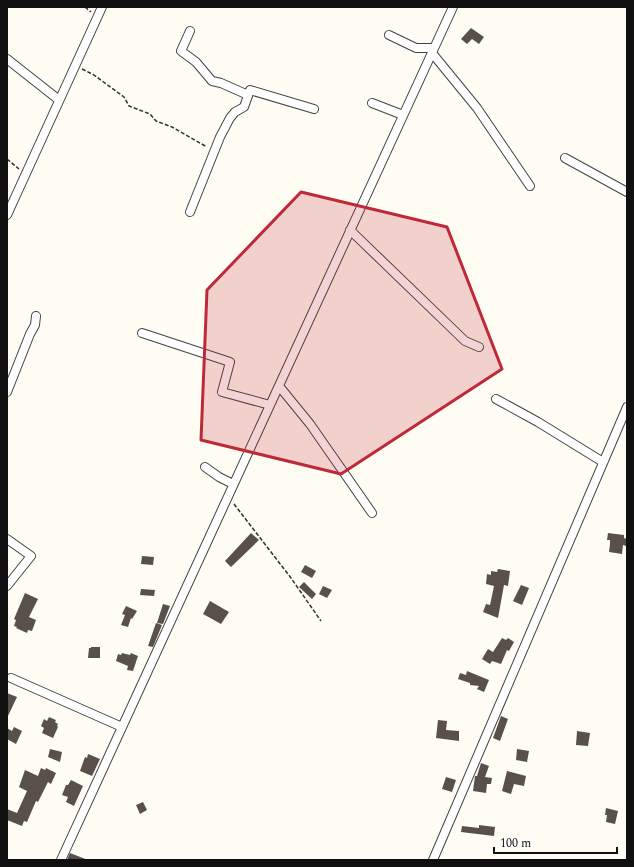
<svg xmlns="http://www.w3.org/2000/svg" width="634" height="867" font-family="Spectral,serif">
	<rect width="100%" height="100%" fill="#fffcf3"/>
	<path fill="#59504c" d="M471,28L484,37L479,44L472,39L467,44L461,39Z
		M251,533L259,540L231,567L225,561Z
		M608,533L624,535V538L627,539L626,546L623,545L622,554L609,552L610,544V540H607Z
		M142,556L154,557L153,565L141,564Z
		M305,565L316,571L312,578L301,572Z
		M498,569L510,571L508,586L504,585L498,618L483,612L486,604L490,605L494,586L486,584L487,574L491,575V571L497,572Z
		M304,582L316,594L312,599L299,587Z
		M521,585L529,588L522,605L513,601Z
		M323,586L332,590L327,598L319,594Z
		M141,589L155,590L154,596L140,595Z
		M25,593L38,599L29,617L36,620L32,631L28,630L27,633L16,628L17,627L14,626L16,620L14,619Z
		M210,601L229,612L221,624L203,614Z
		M163,604L170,606L163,624L157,623Z
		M126,606L137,611L132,619L131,618L128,627L121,625L125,615L122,614Z
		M156,623L162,625L153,647L148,646Z
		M502,638L506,640L508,638L514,642L509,651L507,650L501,664L492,661L490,664L482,659L488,649L493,652Z
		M91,647H100V658H88L89,648H91Z
		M122,653L130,655L131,653L138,656L133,671L127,670L128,666L116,661L118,654L121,655Z
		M467,671L489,680L484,692L477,689L479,686L470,685V683L458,679L460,673L466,675Z
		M7,693L17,697L7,718Z
		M501,716L508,719L500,741L493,738Z
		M49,717L56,720L55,722L58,724L57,726L58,727L53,738L42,733L44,728L41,726L44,719L47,721Z
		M438,720L447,721L446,730L459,731V741L436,738Z
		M14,727L22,731L16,744L7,739V728L12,731Z
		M577,731L590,733L588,746L576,745Z
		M50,749L62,752L60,762L48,757Z
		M517,749L529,751L527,762L516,760Z
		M88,754L100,759L92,776L80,771L85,757L87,758Z
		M481,763L489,766L485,777L492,778L491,784H487L486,793L473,791L475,776H477Z
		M41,768L45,770L46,768L56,773L51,784L48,782L38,802L36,801L27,822L24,821L22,826L7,820V809L17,813L27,791L19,787L25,770L38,776Z
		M507,771L526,776L524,786L514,784L511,794L502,791Z
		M446,777L456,780L452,792L442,789Z
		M71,780L83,786L74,806L66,802L68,797L62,795L66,785H68Z
		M143,802L147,810L140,814L136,805Z
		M606,808L618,811L615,824L606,822L607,815H605Z
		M479,825L495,827L494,836L461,832L462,826L479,828Z
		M70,853L88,860H67Z"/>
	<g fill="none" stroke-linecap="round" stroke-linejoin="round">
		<g stroke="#434343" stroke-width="10">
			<path id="minor" d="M190,31L181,51L196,62L212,81L221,83L248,95
				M389,35L416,48H434
				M432,53L477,108L530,186
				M7,59L59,100
				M372,103L403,115
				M565,158L627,192
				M190,212L220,137L230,118L235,112L244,107L250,90L314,109
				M7,215L102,7
				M350,230L465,341L479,347
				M142,333L230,362L222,392L270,405
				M279,386L310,424L372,513
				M7,392L30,334L35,325L36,316
				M496,399L538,422L603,462
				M205,467L219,477L233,484
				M7,539L31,556L7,586
				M11,678L122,727
				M61,860L453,7
				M433,860L627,407"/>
		</g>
		<path stroke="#323232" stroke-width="1.5" stroke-dasharray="4 2" stroke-linecap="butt" d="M85,7L91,12
			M82,69L94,75L124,97L129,106L150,114L156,121L172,127L207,147
			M7,159L19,169
			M234,504L291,578L321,621"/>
		<use href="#minor" stroke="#fff" stroke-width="8"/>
	</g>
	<path fill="#bf2937" fill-opacity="0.2" stroke="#bf2937" stroke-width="3" stroke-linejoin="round" d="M301,192L447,227L502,369L341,474L201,440L207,290Z"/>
	<rect width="634" height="867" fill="none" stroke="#101010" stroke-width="16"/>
	<path d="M494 847v6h123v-6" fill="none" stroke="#101010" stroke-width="2"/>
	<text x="500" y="847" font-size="12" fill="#101010" stroke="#ffffff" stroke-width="3" paint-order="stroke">100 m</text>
</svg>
